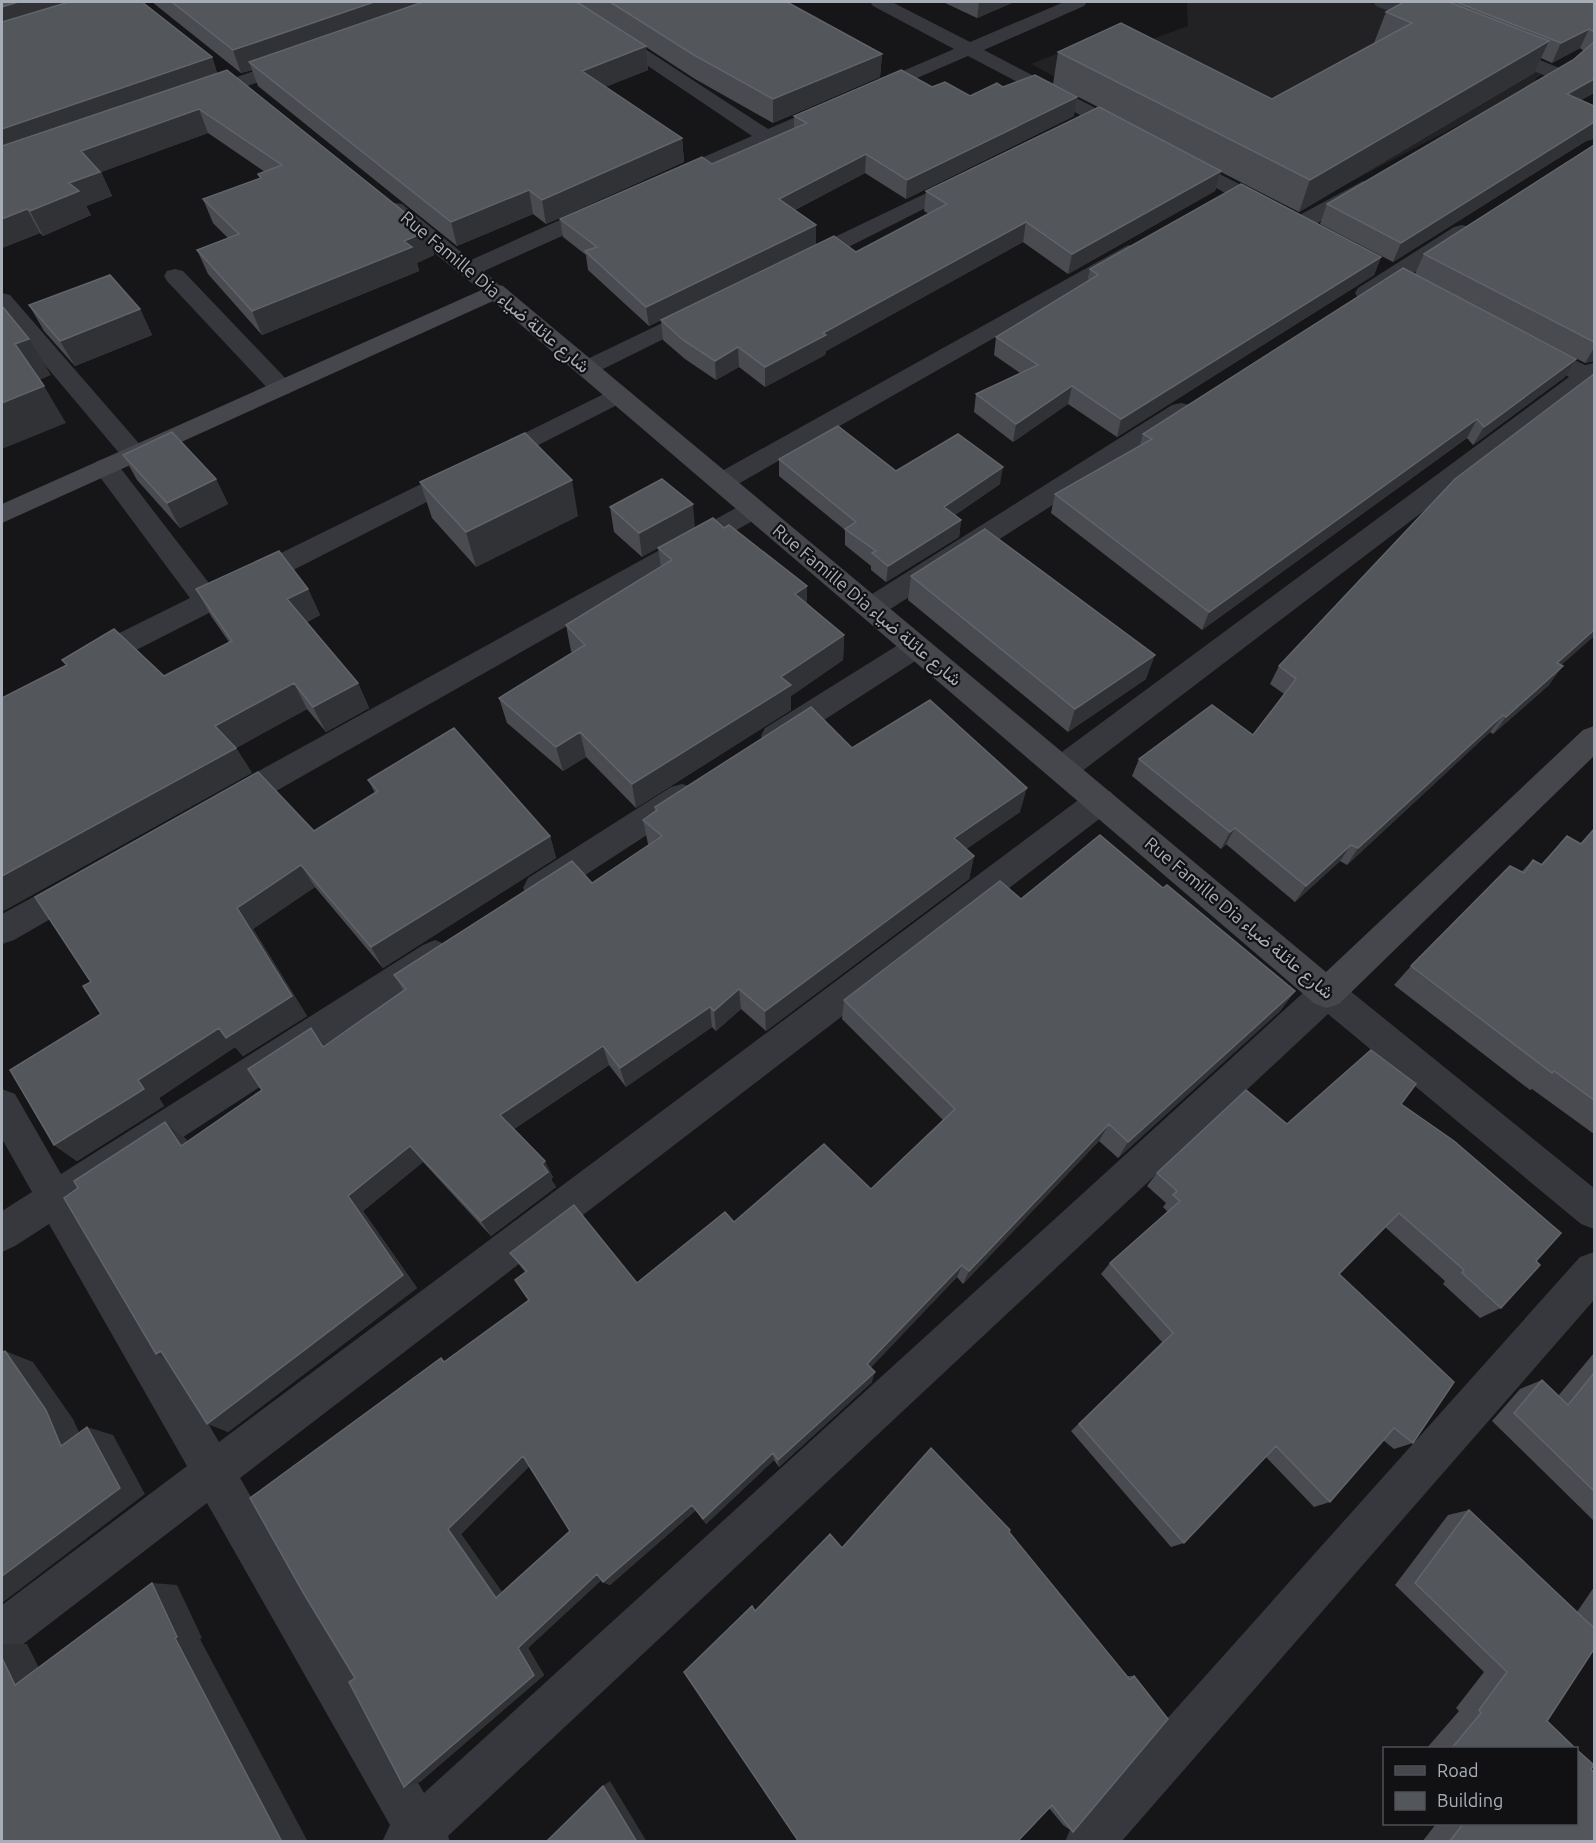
<svg xmlns="http://www.w3.org/2000/svg" width="1596" height="1843" font-family="Ubuntu,Vazirmatn,sans-serif">
	<rect width="100%" height="100%" fill="#161618"/>
	<path fill="#222225" d="M1187,2H1369L1542,74L1535,79L1541,82L1299,209L1031,64L1094,39L1150,40L1188,26Z"/>
	<g fill="none" stroke-linecap="round" stroke-linejoin="round">
		<path fill="#37383d" fill-rule="evenodd" d="M553,2H573L768,129L954,49L873,6L870,2H892L970,42L1064,2H1087L1084,6L984,50L1134,128L1137,132L1134,136H1120L968,56L667,186L660,184L657,180L660,176L752,136Z
			M1373,2H1397L1444,20L1446,24L1444,28H1430L1376,6Z
			M1496,42L1562,69L1565,73L1562,77H1548L1489,52L1487,48L1489,44Z
			M297,56L304,58L307,62L304,66L205,101H191L188,97L191,93Z
			M1178,153L1281,205L1284,210L1281,215H1265L1171,163L1168,159L1171,155Z
			M964,175L971,177L974,181L971,185L809,267H793L790,262L793,257Z
			M1363,181L1370,183L1374,187L1370,191L1308,229H1292L1289,224L1292,219Z
			M394,203L402,204L471,260L593,205H609L612,210L609,215L484,271L498,284L495,289H479L386,214L383,209L386,204Z
			M1462,225L1470,227L1473,232L1470,237L1374,298H1358L1355,293L1358,288L1454,227Z
			M1128,245L1136,247L1139,252L1136,257L731,488L722,491L713,488L709,482L713,476Z
			M175,269L183,271L290,383L293,388L290,393L281,396L272,393L167,281L164,276L167,271Z
			M2,293L10,295L143,448L147,454L143,460L134,462L125,460L2,314Z
			M704,303L712,305L716,310L712,315L595,373L587,375L579,373L575,368L579,363Z
			M1531,339L1585,365L1594,363V387L1588,386L1073,778L1062,781L1051,778L1047,769L1051,760L1569,377L1523,351L1519,346L1523,341Z
			M618,387L627,390L630,395L627,400L97,670L87,673L77,670L73,662L77,654L190,598L97,473L93,467L97,461L106,458L115,461L212,587Z
			M1181,403L1190,405L1193,411L1190,417L881,615L871,618L861,615L857,608L861,601L1172,405Z
			M754,500L763,503L767,509L763,515L239,812L228,816L217,812L212,803L217,794L745,503Z
			M916,636L926,640L930,647L926,654L787,744L776,748L765,744L761,736L765,728L906,640Z
			M682,784L693,787L697,796L693,805L550,898L539,902L528,898L523,888L528,878L671,787Z
			M1100,788L1111,792L1116,801L1111,810L240,1478L424,1793L1315,982L1327,978L1339,982L1594,1188V1229L1581,1224L1328,1014L448,1836L450,1842H382L390,1825L207,1503L18,1648L2,1654V1605L187,1466L49,1224L15,1246L2,1252V1211L32,1192L2,1139V1089L15,1094L61,1174L423,945L435,940L447,945L452,955L447,965L79,1205L219,1442L1089,792Z
			M81,871L92,875L97,885L92,895L14,940L2,944V914Z
			M1594,1252V1300L1121,1842H1065L1072,1825L1580,1257Z"/>
		<path fill="#45474d" fill-rule="evenodd" d="M495,284L503,286L1326,972L1583,730L1594,726V756L1339,1004L1327,1008L1315,1004L493,301L2,523V504Z"/>
	</g>
	<path fill="#494b50" fill-rule="evenodd" d="M2,2L212,57L217,73L428,231L434,255L417,263L419,271L262,335L208,274L197,250L228,238L213,223L203,199L260,178L258,174L265,172L208,133L101,172L112,196L86,206L91,215L43,236L40,233L2,248Z
		M152,2H787L882,54L880,77L773,123L695,79L646,47L648,70L605,87L682,138L684,162L546,224L533,214L457,246L258,86L252,70L241,73Z
		M943,2H1014L977,18Z
		M1404,2H1594V93L1581,100L1594,106V140L1593,139L1586,141L1393,262L1320,224L1327,204L1573,60L1584,51L1580,48L1552,63L1541,58L1534,73L1299,212L1221,172L1215,191L1068,274L1023,242L826,351L825,355L765,387L739,367L716,380L685,359L663,340L661,320L856,252L929,214L924,211L926,191L1098,107L1053,84L1058,52L1272,99L1374,43L1386,12Z
		M932,87L970,96L1003,87L1074,116L906,199L865,173L795,210L816,225V244L649,326L588,270L586,255L563,237L560,219L712,164L794,129V116Z
		M1594,145V361L1585,363L1415,274L1424,254Z
		M1381,257L1374,275L1117,437L1068,404L1013,442L974,412L976,394L1020,373L994,355L996,337L1087,282L1090,269Z
		M29,305L140,309L152,335L75,366L44,331Z
		M1565,377L1473,445L1467,438L1202,630L1051,513L1055,494L1140,446L1143,434Z
		M123,455L216,479L228,504L180,528L137,480Z
		M779,459L896,471L1000,484L955,515L961,520L959,537L886,582L871,570V566L845,545V530L779,476Z
		M420,482L578,516L476,567L432,518Z
		M693,504L642,557L614,532L610,507Z
		M724,528L807,586V604L844,635L843,660L791,696V710L636,808L586,757L563,771L507,723L499,698L573,653L571,651L566,625L661,567L658,548Z
		M911,576L1146,679L1068,732L908,600Z
		M196,589H308L320,615L307,622L358,683L369,708L326,732L307,709L236,748L252,773L66,665L62,660L164,676L229,642L211,616Z
		M1594,636L1561,665L1549,685L1493,734L1490,732L1347,865L1340,861L1295,902L1226,844L1221,849L1132,776L1139,759L1253,735L1284,694L1270,684L1279,666Z
		M852,748L1020,812L966,849L974,856L969,879L766,1031L741,1009L716,1031L712,1027L626,1087L609,1065L514,1129L553,1177L551,1179L556,1187L491,1236L423,1162L363,1211L417,1288L228,1432L78,1188L165,1122L186,1139L187,1142L325,1046L403,990L394,975L592,883L649,845L648,844L643,820L655,811V807Z
		M368,780L550,836L556,858L383,968L315,887L253,929L307,1016L243,1056L235,1047L159,1098L164,1106L77,1161L54,1145L101,1014L375,793Z
		M1594,829V1134L1532,1089L1530,1090L1394,985L1411,966L1521,872L1533,860L1541,864L1567,836L1580,844Z
		M1163,888L1295,991L1280,1011L1118,1158L1099,1141L963,1284L957,1277L870,1368L872,1382L779,1467L774,1460L706,1524L696,1510L610,1585L603,1582L601,1580L528,1648L544,1675L420,1782L355,1678L445,1361L529,1300L525,1272L510,1253L637,1283L734,1222L871,1189L943,1120L842,1019L844,1000L1021,899ZM529,1466L570,1531L502,1593L461,1534Z
		M1401,1104L1536,1261L1501,1308L1480,1318L1443,1284L1445,1281L1385,1227L1339,1274L1413,1443L1394,1449L1383,1440L1330,1502L1314,1507L1265,1456L1184,1543L1171,1547L1071,1431L1162,1342L1101,1274L1110,1263L1168,1212L1163,1207L1166,1203L1147,1186L1157,1173L1287,1124Z
		M1594,1353V1521L1492,1421L1520,1389L1542,1380L1558,1396Z
		M1469,1510L1577,1612L1594,1587V1649L1547,1721L1576,1749H1426L1459,1711L1456,1708L1484,1672L1395,1585L1448,1515Z
		M1009,1532L1127,1676H1134L1073,1832L1063,1825L1049,1808L756,1610L842,1548Z
		M1591,1769L1594,1842H1422L1436,1824H1576Z"/>
	<path fill="#303235" d="M18,2H103L2,34V7Z
		M374,2H448L249,62L252,70L241,73L233,50Z
		M979,2H1014L977,18Z
		M1589,29L1580,48L1552,63L1561,43Z
		M1549,41L1534,73L1299,212L1310,180Z
		M646,46L648,70L585,95L582,71Z
		M882,54L880,77L773,123V99Z
		M212,57L220,81L2,158V129Z
		M1594,79V93L1557,113L1567,94Z
		M1077,97L1074,116L906,199L907,180Z
		M199,109L208,133L101,172L112,196L86,206L91,215L43,236L30,211L69,183L81,151Z
		M1594,122V137L1593,139L1586,141L1393,262L1401,243Z
		M682,138L684,162L546,224L542,200Z
		M866,154L865,173L779,218V199Z
		M1221,171L1215,191L1068,274L1072,254Z
		M529,190L533,214L457,246L451,222Z
		M27,209L40,233L2,248V219Z
		M1026,222L1023,242L826,351L825,355L765,387V367L823,333Z
		M816,225V244L649,326L646,307Z
		M428,231L434,255L417,263L419,271L262,335L252,311L404,241Z
		M1381,257L1374,275L1117,437L1121,419Z
		M140,309L152,335L75,366L60,341Z
		M29,339L51,375L37,381L15,344Z
		M738,347L739,367L716,380L715,361Z
		M1594,348V361L1585,363Z
		M1576,359L1565,377L1473,445L1484,427Z
		M44,386L66,423L2,449V403Z
		M1072,386L1068,404L1013,442L1016,424Z
		M1477,419L1467,438L1202,630L1209,612Z
		M1003,467L1000,484L942,524L944,507Z
		M216,479L228,504L180,528L167,503Z
		M572,480L578,516L476,567L466,532Z
		M693,504L695,528L642,557L639,533Z
		M961,520L959,537L886,582L888,566Z
		M807,586V612L795,594Z
		M308,589L320,615L300,625L287,599Z
		M1594,630V636L1543,681L1557,663Z
		M844,635L843,660L791,696V710L636,808L632,784L781,677Z
		M1155,655L1146,679L1068,732L1075,709Z
		M1563,666L1549,685L1493,734L1506,717Z
		M294,683L307,709L231,751L215,726Z
		M358,683L369,708L326,732L313,707Z
		M1503,715L1490,732L1347,865L1358,848Z
		M580,732L586,757L563,771L556,747Z
		M236,748L252,773L2,912V876Z
		M1027,788L1020,812L949,861L954,838Z
		M1235,828L1226,844L1221,849L1230,832Z
		M550,836L556,858L383,968L371,947Z
		M1351,845L1340,861L1295,902L1306,886Z
		M974,856L969,879L766,1031L765,1011Z
		M301,865L315,887L253,929L307,1016L243,1056L235,1047L159,1098L164,1106L77,1161L54,1145L138,1080L219,1028L237,908Z
		M739,989L741,1009L716,1031L714,1011Z
		M1295,991L1280,1011L1118,1158L1128,1142Z
		M710,1007L712,1027L626,1087L620,1068Z
		M311,1028L326,1047H323Z
		M603,1046L609,1065L509,1132L500,1115Z
		M165,1122L186,1139L201,1163L181,1146Z
		M1109,1124L1099,1141L963,1284L969,1271Z
		M410,1146L423,1162L363,1211L417,1288L228,1432L207,1424L348,1196Z
		M545,1161L553,1177L551,1179L556,1187L491,1236L481,1221Z
		M962,1265L957,1277L865,1374L867,1364Z
		M5,1351L33,1362L73,1419L89,1454L61,1446Z
		M161,1351L179,1365L156,1354Z
		M875,1372L872,1382L779,1467L778,1460Z
		M87,1427L113,1435L145,1494L2,1603V1576Z
		M773,1453L774,1460L706,1524L703,1519Z
		M523,1456L533,1463L461,1534L508,1600L496,1598L448,1529Z
		M692,1505L696,1510L610,1585L603,1582Z
		M597,1574L605,1577L528,1648L544,1675L420,1782L404,1787L518,1648Z
		M152,1583L177,1585L202,1638L200,1639L308,1842H282L175,1638Z
		M2,1644H27L47,1684L15,1685L2,1658Z
		M610,1781L647,1842H637L603,1786Z"/>
	<path fill="#53565b" stroke="#61646a" stroke-width="1.5" fill-rule="evenodd" d="M2,2H18L2,7Z
		M69,2H142L212,57L2,129V22Z
		M172,2H374L233,50Z
		M423,2H577L646,46L582,71L682,138L542,200L529,190L451,222L249,62Z
		M610,2H787L882,54L773,99L694,55Z
		M1404,2H1449L1549,41L1310,180L1058,52L1121,23L1272,99L1412,23L1386,12Z
		M1456,2H1594V32L1589,29L1561,43Z
		M1594,42V79L1567,94L1594,106V122L1401,243L1327,204L1573,60Z
		M227,70L428,231L404,241L412,247L252,311L197,250L239,234L203,199L261,178L258,174L282,165L199,109L81,151L100,172L69,183L79,191L30,211L27,209L2,219V146Z
		M901,70L932,87L945,82L970,96L997,83L1003,87L1035,75L1077,97L907,180L866,154L779,199L816,225L646,307L585,251L597,247L560,219L702,157L712,164L807,123L794,116Z
		M1099,107L1221,171L1072,254L1026,222L823,333L826,335L765,367L738,347L715,361L683,340L661,320L834,236L856,252L947,204L926,191Z
		M1594,145V342L1424,254Z
		M1241,184L1381,257L1121,419L1072,386L1016,424L976,394L1038,365L996,337L1098,275L1090,269Z
		M1403,268L1576,359L1484,427L1477,419L1209,612L1055,494L1152,439L1143,434Z
		M110,275L140,309L60,341L29,305Z
		M2,306L29,339L15,344L44,386L2,403Z
		M1594,374V630L1557,663L1563,666L1506,717L1503,715L1358,848L1351,845L1306,886L1235,828L1230,832L1139,759L1212,705L1253,735L1296,679L1279,666L1455,479Z
		M838,426L896,471L958,434L1003,467L944,507L961,520L888,566L872,553L876,551L845,529L856,522L779,459Z
		M172,432L216,479L167,503L123,455Z
		M525,433L572,480L466,532L420,482Z
		M662,479L693,504L639,533L610,507Z
		M713,518L724,528L729,525L807,586L795,594L844,635L781,677L791,685L632,784L580,732L556,747L499,698L585,645L566,625L672,560L658,548Z
		M985,529L1155,655L1075,709L911,576Z
		M279,551L308,589L287,599L358,683L313,707L294,683L215,726L236,748L2,876V698L67,665L62,660L114,629L164,676L232,641L196,589Z
		M930,700L1027,788L954,838L974,856L765,1011L739,989L714,1011L710,1007L620,1068L603,1046L500,1115L545,1161L542,1164L548,1172L481,1221L410,1146L348,1196L403,1275L207,1424L161,1351L156,1354L64,1198L78,1188L74,1181L165,1122L181,1146L262,1090L248,1069L311,1028L323,1047L406,989L394,975L572,861L592,883L662,836L643,820L657,810L655,807L811,707L852,748Z
		M454,728L550,836L371,947L301,865L237,908L292,996L226,1038L219,1028L138,1080L144,1089L54,1145L10,1070L101,1014L83,986L91,982L35,897L258,772L314,831L378,791L368,780Z
		M1594,829V1100L1554,1071L1552,1073L1411,966L1510,866L1524,873L1533,860L1542,865L1567,836L1581,844Z
		M1100,835L1163,888L1167,885L1295,991L1128,1142L1109,1124L969,1271L962,1265L867,1364L875,1372L778,1460L773,1453L703,1519L692,1505L603,1582L597,1574L518,1648L534,1675L404,1787L349,1682L355,1678L304,1594L250,1498L441,1358L444,1362L529,1300L515,1280L527,1271L510,1253L574,1205L637,1283L725,1212L734,1222L824,1144L871,1189L955,1109L844,1000L1000,881L1021,899ZM523,1456L570,1531L496,1598L448,1529Z
		M1371,1050L1416,1084L1401,1104L1454,1141L1561,1233L1536,1261L1540,1265L1501,1308L1462,1273L1464,1270L1399,1213L1339,1274L1454,1382L1413,1443L1394,1428L1330,1502L1276,1446L1184,1543L1079,1424L1173,1333L1110,1263L1180,1201L1173,1195L1177,1191L1157,1173L1246,1090L1287,1124Z
		M5,1351L46,1410L61,1446L87,1427L120,1488L2,1576V1353Z
		M1594,1373V1491L1514,1413L1542,1380L1568,1405Z
		M931,1448L1010,1530L1009,1532L1130,1680L1134,1676L1168,1719L1073,1832L1052,1805L1017,1842H799L684,1672L752,1606L755,1611L830,1534L842,1548Z
		M1469,1510L1594,1628V1649L1547,1721L1576,1749H1451L1481,1713L1479,1710L1507,1672L1415,1583Z
		M152,1583L177,1637L175,1638L282,1842H2V1658L15,1685Z
		M1576,1749L1594,1765L1591,1769L1594,1773V1842H1449L1463,1824H1576Z
		M603,1786L637,1842H546Z"/>
	<g text-anchor="middle" stroke-width="4.5" stroke-linejoin="round" paint-order="stroke">
		<g font-size="18" fill="#a8aeb8" stroke="#111113">
			<text transform="translate(495 292) rotate(40)" y="6">Rue Famille Dia شارع عائلة ضياء</text>
			<text transform="translate(867 605) rotate(40)" y="6">Rue Famille Dia شارع عائلة ضياء</text>
			<text transform="translate(1239 918) rotate(40)" y="6">Rue Famille Dia شارع عائلة ضياء</text>
		</g>
	</g>
	<rect width="1596" height="1843" fill="none" stroke="#a8aeb8" stroke-width="6"/>
	<rect x="1383" y="1747" width="195" height="78" fill="#111113" stroke="#4d5055" stroke-width="1.5"/>
	<rect x="1395" y="1766" width="30" height="9" fill="#45474d" stroke="#4d5055" stroke-width="1.5"/>
	<text x="1437" y="1777" font-size="18" fill="#a8aeb8">Road</text>
	<rect x="1395" y="1792" width="30" height="18" fill="#53565b" stroke="#4d5055" stroke-width="1.5"/>
	<text x="1437" y="1807" font-size="18" fill="#a8aeb8">Building</text>
</svg>
